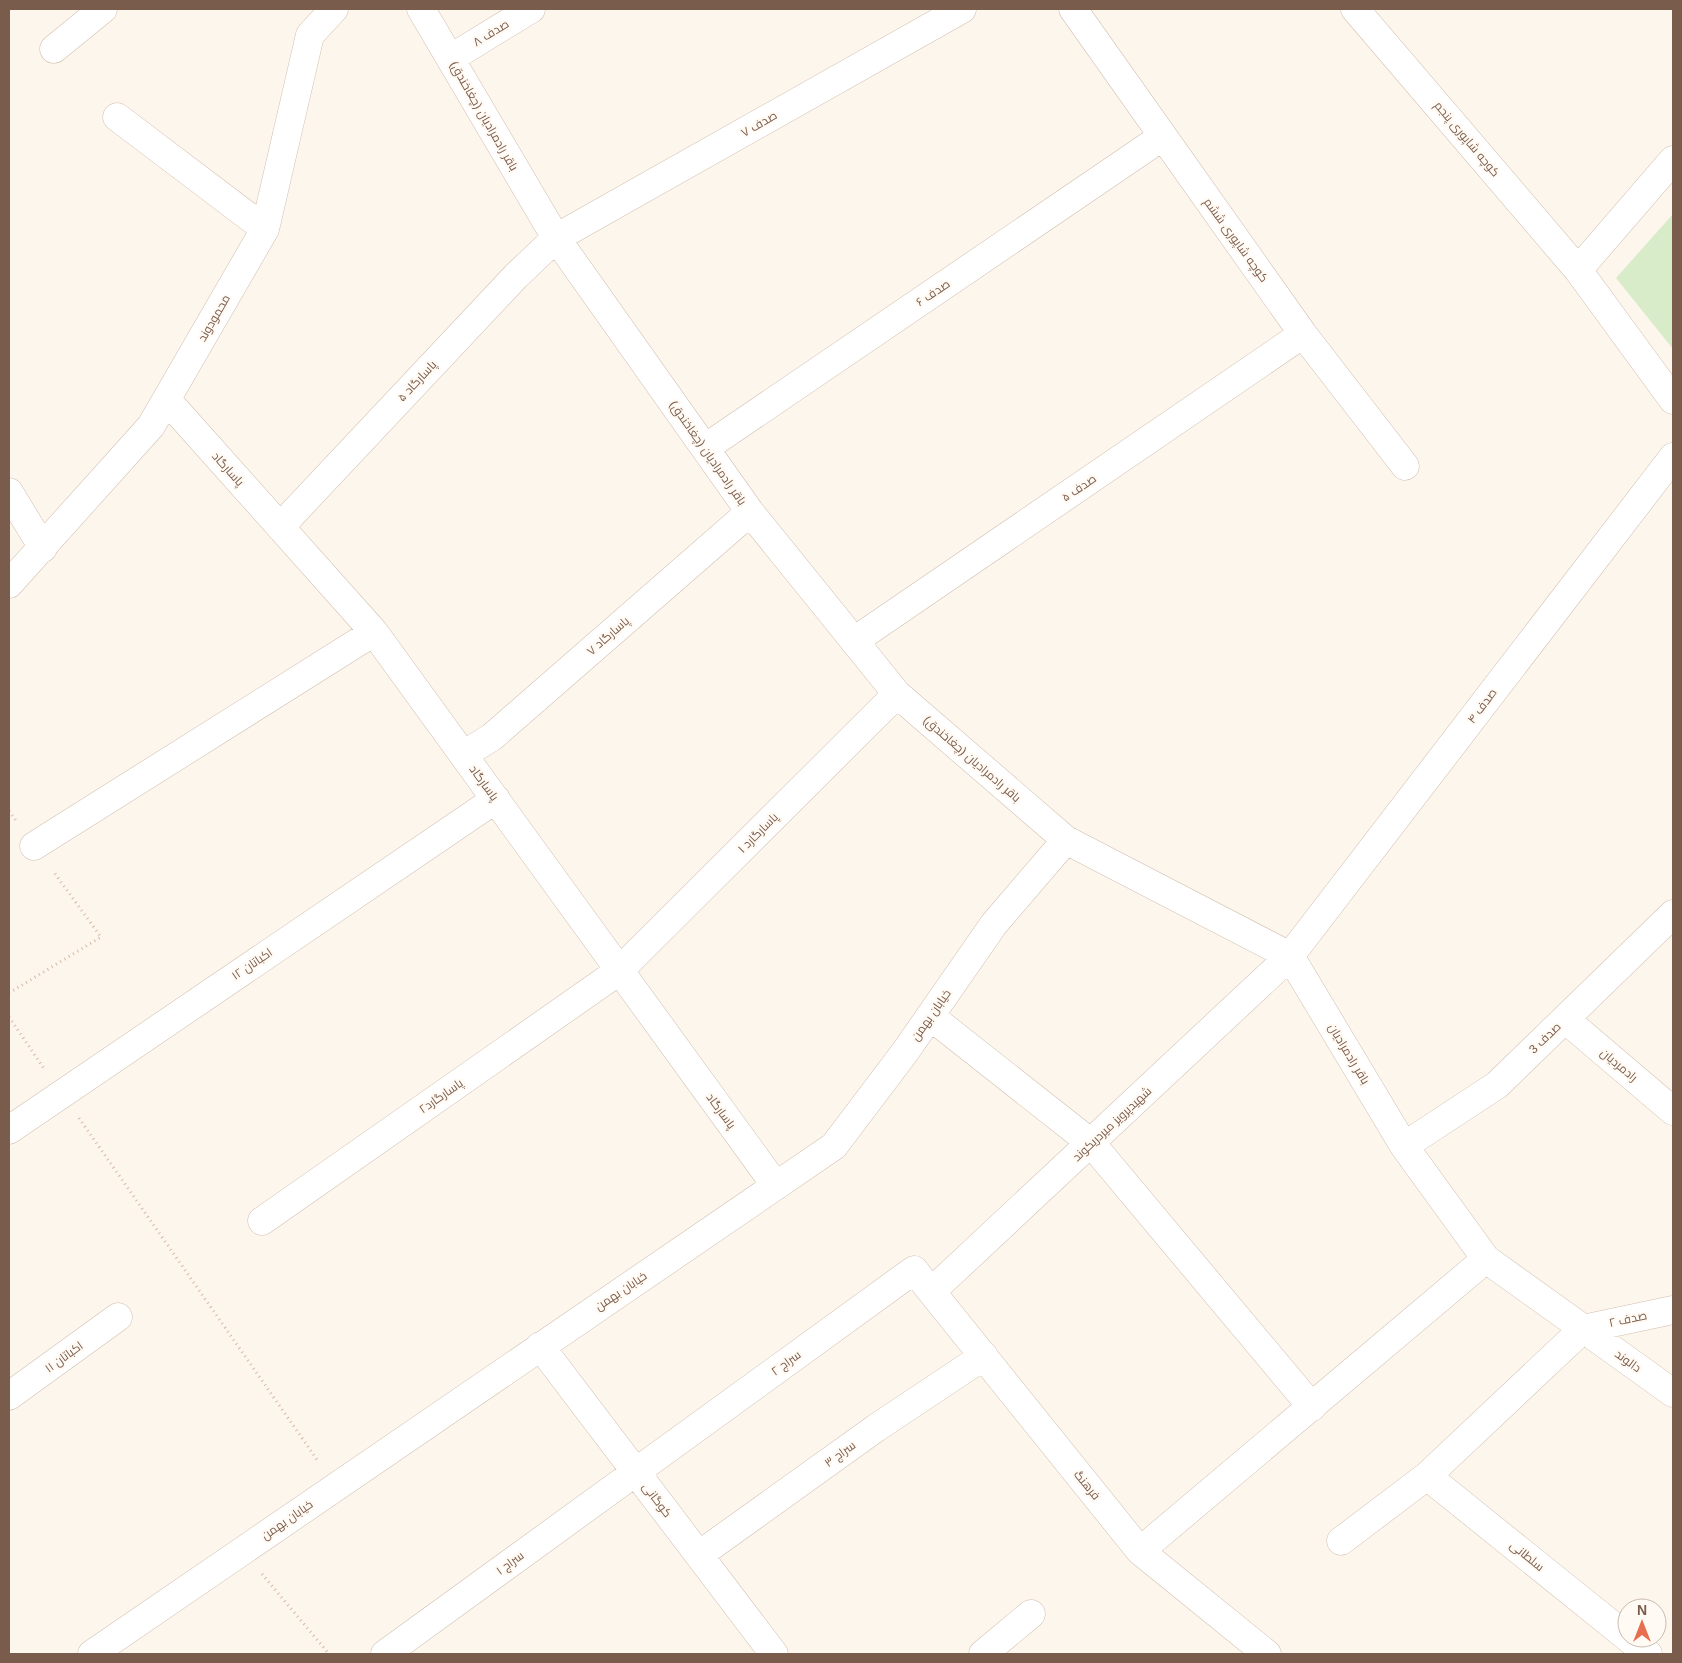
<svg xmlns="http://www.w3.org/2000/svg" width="1682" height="1663" font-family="Arial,Cairo,sans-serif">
	<rect width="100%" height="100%" fill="#fdf6ec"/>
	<path fill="#d8ecc9" d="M1673,214V349L1616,278Z"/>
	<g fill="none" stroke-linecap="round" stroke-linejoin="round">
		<g stroke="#d1beb0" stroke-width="29">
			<path id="minor" d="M421,9L556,238L750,512L897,694L1066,840L1290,956L1404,1146L1486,1259L1673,1393
				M1073,9L1303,334L1405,466
				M1355,9L1578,270L1673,400
				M54,49L103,9
				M451,58L531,9
				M117,117L265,229
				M1578,270L1673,160
				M167,400L374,632L776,1186
				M705,448L1162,137
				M9,492L43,548
				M280,527L516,276L556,238L962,9
				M9,584L151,426L265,229L310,35L334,9
				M854,641L1303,334
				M463,755L492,737L750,512
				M34,846L374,632
				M930,1016L1091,1143L1312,1407
				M1565,1019L1673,1111
				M9,1130L496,799
				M1404,1146L1497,1085L1673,914
				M262,1221L619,971L897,694
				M932,1291L1290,956L1673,457
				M1583,1329L1673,1310
				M540,1346L774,1654
				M9,1396L118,1317
				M1427,1476L1627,1637
				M1341,1541L1427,1476L1583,1329
				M1140,1551L1486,1259
				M699,1555L876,1428L984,1356
				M1628,1638L1648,1654
				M92,1654L834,1146L905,1052L994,924L1066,840
				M385,1654L914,1270L1140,1551L1267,1654
				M983,1654L1031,1614"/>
		</g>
		<path stroke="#d9b8a5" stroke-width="3" stroke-dasharray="1 4" stroke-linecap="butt" d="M9,811L17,822
			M9,993L101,937L53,871
			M9,1017L45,1070
			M79,1118L318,1461
			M262,1574L329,1654"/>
		<use href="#minor" stroke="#fff" stroke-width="28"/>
	</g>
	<g text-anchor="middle" stroke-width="4.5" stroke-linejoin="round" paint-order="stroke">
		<g font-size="12" fill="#7a5c4d" stroke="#fffaf3">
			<text transform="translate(491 33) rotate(-32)" y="4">صدف ۸</text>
			<text transform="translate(484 116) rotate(60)" y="4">باقر رادمرادیان (چغاخندق)</text>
			<text transform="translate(759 124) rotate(-30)" y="4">صدف ۷</text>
			<text transform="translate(1467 139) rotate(50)" y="4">کوچه شاپوری پنجم</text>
			<text transform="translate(1236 240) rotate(54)" y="4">کوچه شاپوری ششم</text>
			<text transform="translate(933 293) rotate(-34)" y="4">صدف ۶</text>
			<text transform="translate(214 318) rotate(-60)" y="4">محمودوند</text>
			<text transform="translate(417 381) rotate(-47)" y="4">پاسارگاد ۵</text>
			<text transform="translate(708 453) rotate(55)" y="4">باقر رادمرادیان (چغاخندق)</text>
			<text transform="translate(228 469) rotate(48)" y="4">پاسارگاد</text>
			<text transform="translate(1079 488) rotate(-34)" y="4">صدف ۵</text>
			<text transform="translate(608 636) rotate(-41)" y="4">پاسارگاد ۷</text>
			<text transform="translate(1482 706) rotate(-53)" y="4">صدف ۴</text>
			<text transform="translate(972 759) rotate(41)" y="4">باقر رادمرادیان (چغاخندق)</text>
			<text transform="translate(484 783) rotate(54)" y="4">پاسارگاد</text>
			<text transform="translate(758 833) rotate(-45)" y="4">پاسارگارد ۱</text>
			<text transform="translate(252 964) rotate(-34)" y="4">اکباتان ۱۲</text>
			<text transform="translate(931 1015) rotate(-55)" y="4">خیابان بهمن</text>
			<text transform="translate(1545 1038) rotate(-44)" y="4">صدف 3</text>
			<text transform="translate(1349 1054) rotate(59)" y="4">باقر رادمرادیان</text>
			<text transform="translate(1619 1065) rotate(40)" y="4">رادمردیان</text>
			<text transform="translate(441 1096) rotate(-35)" y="4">پاسارگارد۲</text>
			<text transform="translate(721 1111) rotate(54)" y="4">پاسارگاد</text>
			<text transform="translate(1112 1124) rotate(-43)" y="4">شهیدپرویز میردریکوند</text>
			<text transform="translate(621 1291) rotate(-34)" y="4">خیابان بهمن</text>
			<text transform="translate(1628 1319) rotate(-12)" y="4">صدف ۲</text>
			<text transform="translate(64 1357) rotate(-36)" y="4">اکباتان ۱۱</text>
			<text transform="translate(1628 1361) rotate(36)" y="4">دالوند</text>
			<text transform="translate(786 1363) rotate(-36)" y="4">سراج ۲</text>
			<text transform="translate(840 1454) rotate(-36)" y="4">سراج ۳</text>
			<text transform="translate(1087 1485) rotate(51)" y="4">فرهنگ</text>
			<text transform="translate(657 1500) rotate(53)" y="4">کوگانی</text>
			<text transform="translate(287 1520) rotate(-35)" y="4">خیابان بهمن</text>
			<text transform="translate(1527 1556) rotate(39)" y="4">سلطانی</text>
			<text transform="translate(510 1563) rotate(-36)" y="4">سراج ۱</text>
		</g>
	</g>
	<rect width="1682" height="1663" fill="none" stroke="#7a5c4d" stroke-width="20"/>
	<g transform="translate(1642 1623)"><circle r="24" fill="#fffaf3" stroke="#cabbb1"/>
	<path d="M0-4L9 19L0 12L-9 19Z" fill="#e76f51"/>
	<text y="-8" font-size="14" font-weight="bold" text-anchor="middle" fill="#7a5c4d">N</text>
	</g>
</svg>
